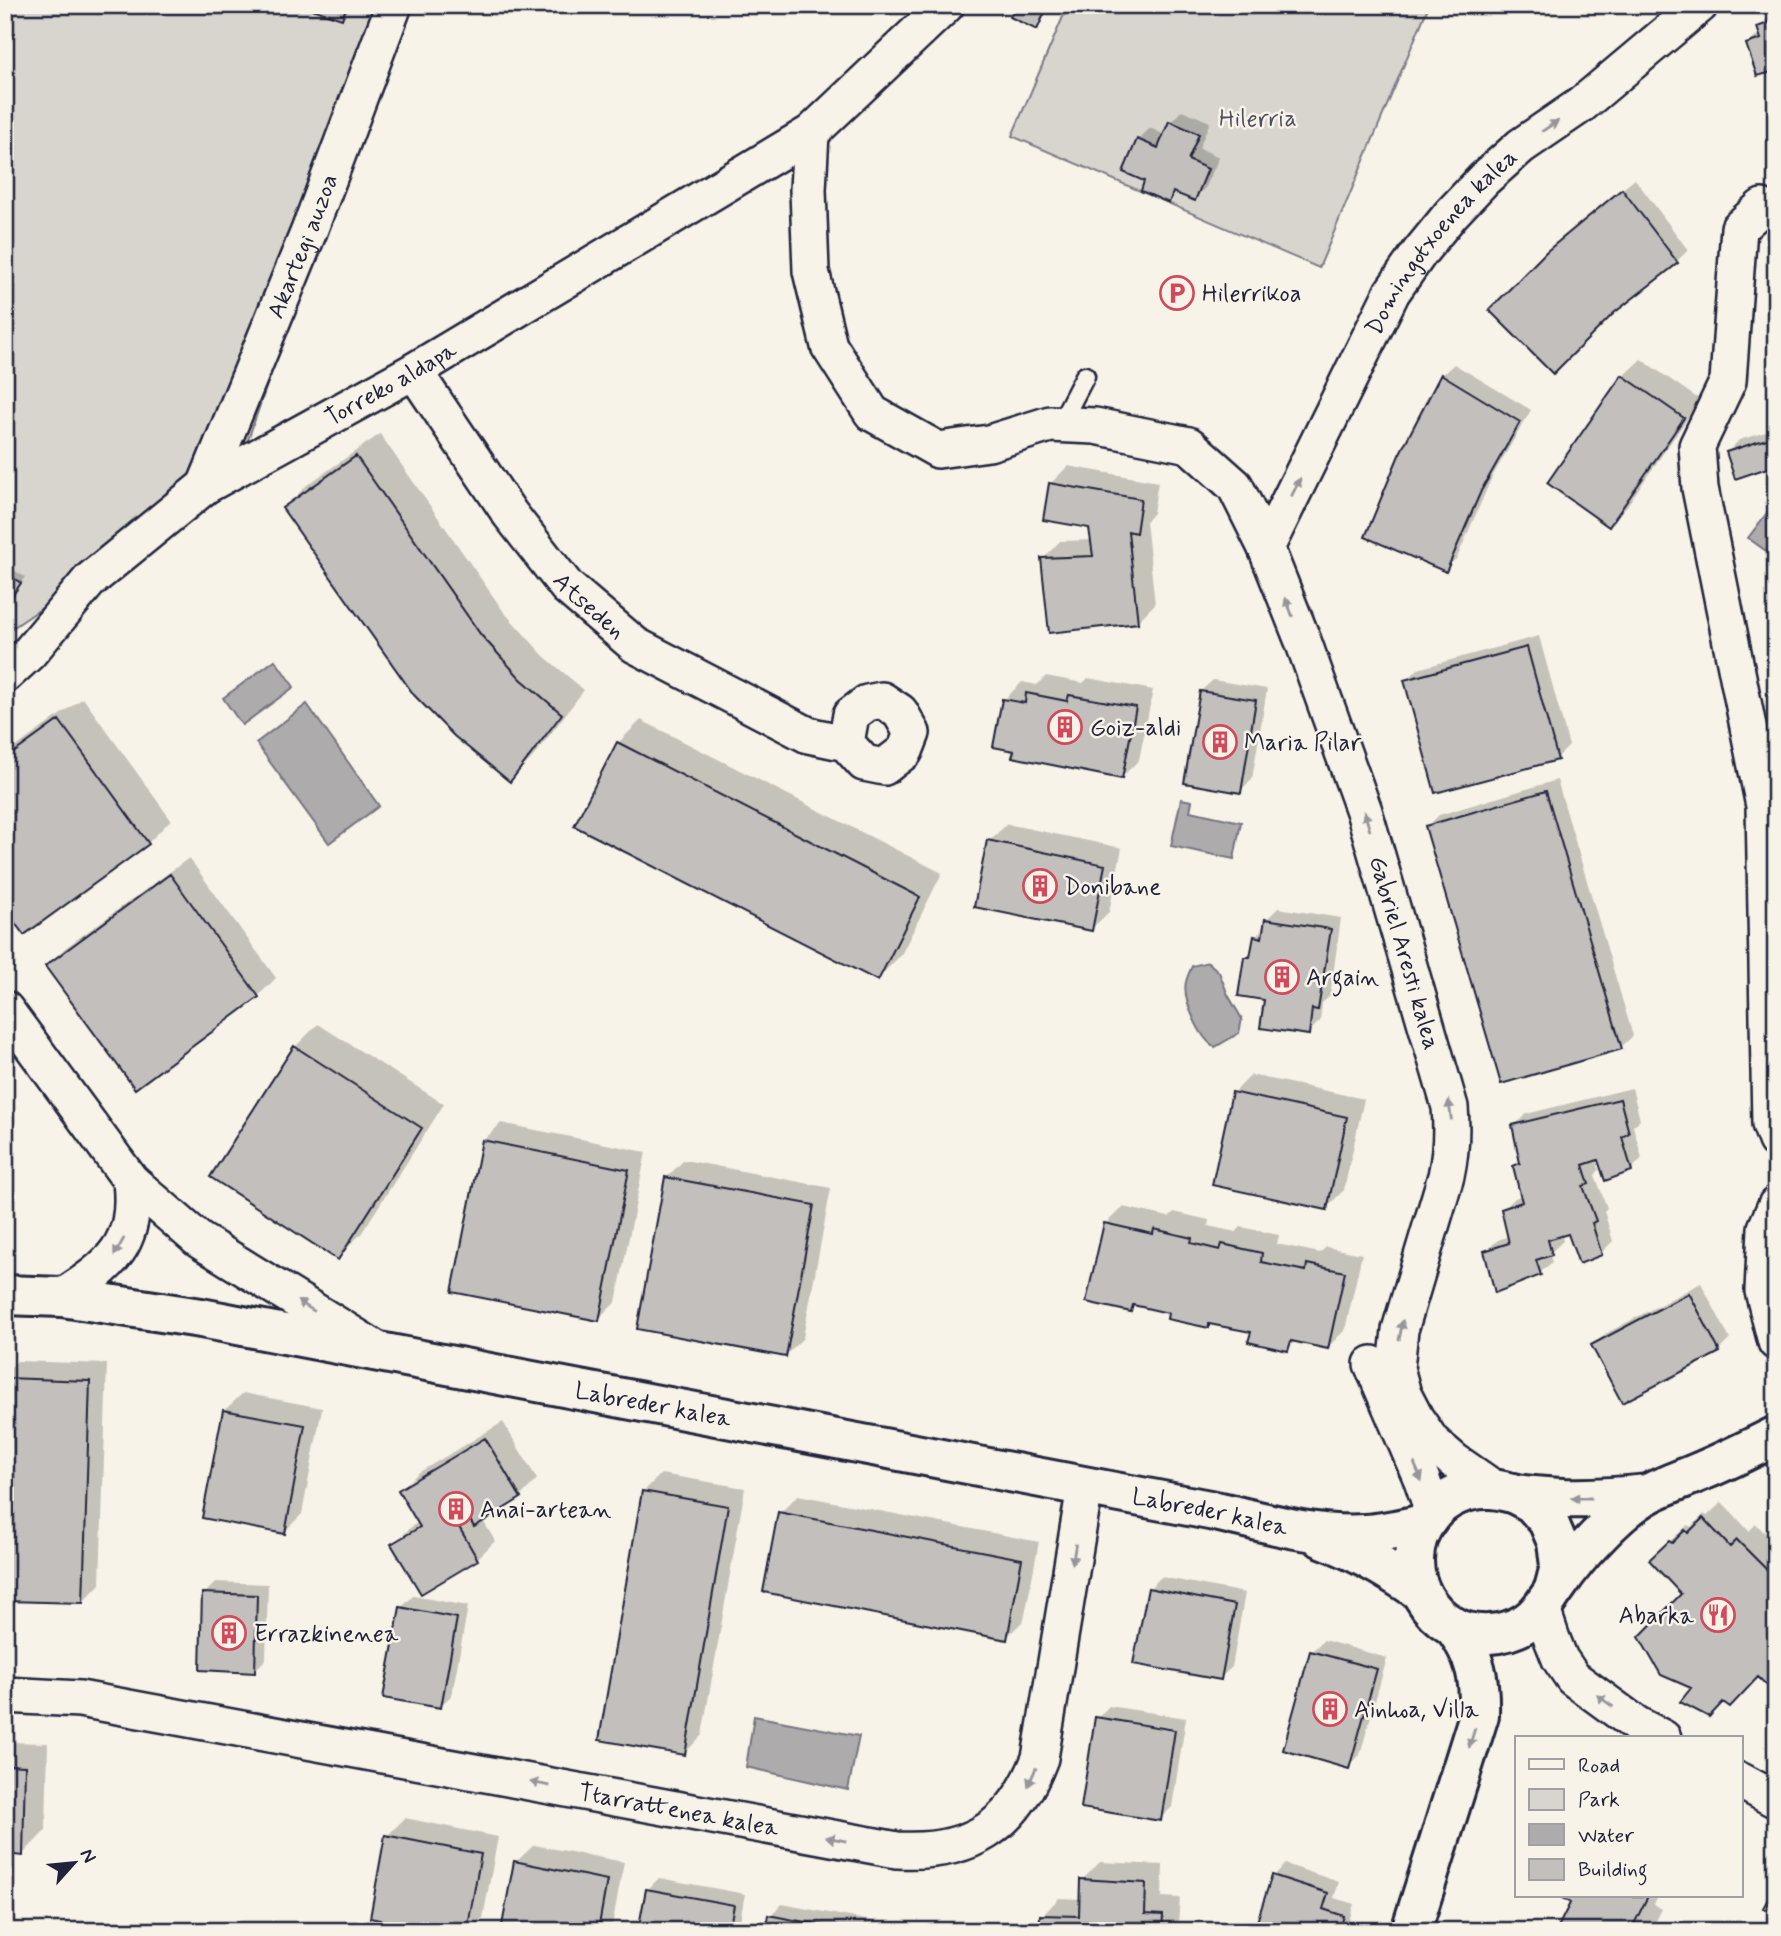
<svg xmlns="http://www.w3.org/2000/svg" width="1781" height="1936" font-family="Mynerve,sans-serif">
	<rect width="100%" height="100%" fill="#f7f3e8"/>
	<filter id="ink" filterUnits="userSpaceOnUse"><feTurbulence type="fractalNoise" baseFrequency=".0143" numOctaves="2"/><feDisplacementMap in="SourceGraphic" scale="14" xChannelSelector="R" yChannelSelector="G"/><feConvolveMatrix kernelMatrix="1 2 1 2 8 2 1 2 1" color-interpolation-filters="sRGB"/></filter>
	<g filter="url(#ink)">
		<path fill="#d8d5cf" stroke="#7d7c85" stroke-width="2" d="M5,5H399L235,477L5,633Z
			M1068,5H1429L1319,268L1012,136Z"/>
		<path fill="#aeabad" stroke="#76747f" stroke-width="2" d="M1776,501V558L1748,538Z
			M275,660L294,687L242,725L223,698Z
			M307,704L379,806L329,843L256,743Z
			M1181,799L1192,801L1190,811L1241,822L1234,859L1171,846Z
			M1208,962L1219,972L1228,995L1242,1019L1239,1033L1215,1047C1200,1039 1182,999 1186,982C1187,977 1190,971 1192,966Z
			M754,1716L859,1736L848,1790L746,1767Z"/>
		<path fill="#0003" d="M306,5H354L342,17Z
			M1017,5H1050L1042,22L1037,28Z
			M1773,5H1776V69L1748,45L1760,32L1759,28L1771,15L1770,9Z
			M1182,110L1210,122L1199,148L1219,157L1206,187L1194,199L1177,191L1168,201L1147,180L1138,140L1150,128L1165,135L1171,122Z
			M1635,179L1688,250L1677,261L1492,310L1561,239Z
			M1641,359L1700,400L1626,507L1609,524L1623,376Z
			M1454,364L1531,410L1492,477L1457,558L1445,569L1442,375Z
			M1776,429V464L1728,452L1739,440Z
			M380,434L504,612L544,656L584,690L533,757L510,780L284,509L307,485Z
			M1068,466L1158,482L1153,513L1146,521L1155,604L1137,622L1043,559L1060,541L1093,540L1091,526L1050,484Z
			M7,566L25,577L8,600L5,598V568Z
			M1539,636L1569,746L1557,758L1406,681L1418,669Z
			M1046,676L1083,683L1088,678L1153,690L1139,760L1122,777L1016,750L1004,700L1022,682L1037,685Z
			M1213,680L1267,689L1252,779L1240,791L1201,691Z
			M83,698L171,820L148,843L24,933L5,907V755Z
			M641,720L942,873L901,955L877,979L618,743Z
			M1557,780L1633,1036L1621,1047L1427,827L1439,815Z
			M1007,824L1122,848L1109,912L1091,929L989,841Z
			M189,858L276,978L258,996L136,1086L48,966L65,948Z
			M1278,908L1341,918L1330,996L1322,1003L1320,1021L1308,1033L1266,999L1246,958L1253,950L1255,937L1265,927L1266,920Z
			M318,1024L444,1104L361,1234L338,1257L295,1047Z
			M1251,1075L1364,1099L1344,1190L1326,1208L1234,1093Z
			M1632,1088L1640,1120L1633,1126L1642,1158L1631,1170L1599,1158L1596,1159L1599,1170L1595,1175L1607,1208L1604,1211L1613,1241L1601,1253L1569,1232L1561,1234L1563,1241L1549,1254L1552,1262L1540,1273L1486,1251L1498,1240L1509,1236L1503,1210L1515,1198L1522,1195L1514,1167L1521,1160L1514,1126L1526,1114Z
			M5,1092L13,1102L5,1110Z
			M501,1123L646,1152L616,1302L598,1319L483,1141Z
			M684,1160L831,1188L803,1338L786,1355L666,1178Z
			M1123,1207L1169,1217L1174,1212L1209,1220L1208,1226L1236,1232L1241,1227L1279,1235L1277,1244L1320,1253L1326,1247L1362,1254L1345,1330L1328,1347L1296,1340L1288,1349L1253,1331L1212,1322L1208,1326L1170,1312L1136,1304L1131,1310L1105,1224Z
			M1701,1283L1730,1339L1719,1350L1593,1345L1605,1334Z
			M17,1361L107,1364L100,1584L83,1602L5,1599V1373Z
			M243,1393L322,1408L302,1514L284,1532L225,1410Z
			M503,1422L537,1479L520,1497L482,1519L495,1541L477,1559L393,1545L411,1527L419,1522L400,1491L418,1473Z
			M661,1474L745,1488L702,1735L685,1753L643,1492Z
			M798,1495L1039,1542L1024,1620L1006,1638L780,1513Z
			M1722,1502L1749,1531L1756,1524L1776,1544V1692L1758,1675L1694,1688L1683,1593L1669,1542L1688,1525L1691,1527L1704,1514L1707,1516Z
			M1161,1577L1245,1593L1232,1667L1220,1678L1149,1589Z
			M216,1582L268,1584L266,1659L254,1671L204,1594Z
			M413,1596L468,1606L452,1695L440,1706L401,1608Z
			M1324,1640L1387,1658L1360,1755L1348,1767L1285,1748L1312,1651Z
			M1109,1706L1186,1718L1172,1807L1160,1819L1097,1718Z
			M5,1742L48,1743L46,1830L23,1854L5,1853Z
			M405,1818L498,1837L483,1918L469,1931H442L387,1836Z
			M534,1845L624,1862L611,1931H503L516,1862Z
			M1100,1862L1163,1865L1162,1897L1180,1898L1178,1924H1184V1931H1041L1042,1916L1059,1898L1081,1899L1082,1880Z
			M1285,1864L1339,1882L1334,1898L1354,1904L1346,1931H1256L1274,1876Z
			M659,1878L745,1894L738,1931H640L647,1890Z
			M1565,1896H1658L1654,1904L1662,1909L1651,1931H1558L1572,1902L1564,1897Z
			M782,1904L871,1921L869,1931H767L770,1916Z"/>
		<path fill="#c2bfbd" stroke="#22223b" stroke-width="2" d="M300,5H347L342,19Z
			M1016,5H1048L1037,30L1010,17Z
			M1776,6V71L1757,76L1746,44L1761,39L1757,27L1771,22L1768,8Z
			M1169,121L1199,134L1188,160L1208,169L1195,201L1173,192L1169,203L1141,191L1144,181L1123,172L1137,139L1158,148Z
			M1776,155V175L1771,156Z
			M1622,189L1678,263L1614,313L1553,374L1489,310L1547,251Z
			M1441,374L1520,422L1481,491L1446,572L1365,537L1399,455Z
			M1622,375L1684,418L1609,527L1547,483Z
			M1776,436V465L1735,479L1726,452Z
			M356,456L481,635L521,679L562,714L510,782L454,736L414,695L282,508Z
			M1049,483L1141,499L1136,533L1128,531L1138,623L1049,633L1041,558L1093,556L1089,528L1043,520Z
			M5,573L21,583L8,602L5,601Z
			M1527,647L1558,760L1435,793L1404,680Z
			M1200,691L1256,700L1241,793L1184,783Z
			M1026,693L1067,701L1069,695L1136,707L1122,779L1012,757L1014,751L993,747L1002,699L1025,703Z
			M59,720L149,844L24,935L5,910V759Z
			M617,742L920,897L878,981L574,826Z
			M1546,791L1622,1049L1501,1084L1425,826Z
			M987,840L1105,865L1092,931L974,907Z
			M170,874L259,997L135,1089L45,966Z
			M1265,919L1331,929L1318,1010L1312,1009L1309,1035L1260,1028L1264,1000L1238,996L1244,957H1250L1254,936L1262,938Z
			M294,1046L422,1128L338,1260L210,1177Z
			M1232,1092L1347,1117L1327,1210L1212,1185Z
			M1620,1099L1629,1133L1622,1137L1632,1171L1605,1181L1598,1160L1583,1165L1589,1184L1583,1186L1596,1221L1592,1223L1602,1255L1579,1264L1568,1234L1548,1240L1552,1255L1536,1260L1541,1275L1495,1293L1484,1251L1509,1243L1501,1209L1522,1202L1513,1166L1520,1163L1512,1125Z
			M482,1140L629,1170L599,1321L452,1292Z
			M665,1177L814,1205L786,1357L637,1329Z
			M1104,1223L1153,1234L1154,1229L1192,1238L1191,1243L1220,1250L1222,1244L1262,1253L1261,1262L1306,1271L1307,1264L1345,1272L1328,1349L1291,1341L1288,1351L1248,1342L1251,1332L1209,1324V1328L1167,1319L1168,1313L1133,1305L1131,1312L1086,1302Z
			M1689,1293L1720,1352L1622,1403L1591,1345Z
			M5,1378L90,1381L83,1603L5,1601Z
			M223,1410L305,1425L285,1534L202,1518Z
			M485,1438L521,1498L474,1527L470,1520L459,1527L478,1560L421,1594L391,1544L420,1527L398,1490Z
			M642,1491L728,1506L685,1755L599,1740Z
			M778,1512L1022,1559L1007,1640L763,1592Z
			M1703,1518L1730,1547L1737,1540L1776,1579V1694L1758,1677L1730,1707L1723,1702L1709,1717L1680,1702L1691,1688L1661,1675L1639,1637L1681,1594L1649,1560L1669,1541L1672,1543L1685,1530L1688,1533Z
			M1148,1588L1235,1605L1221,1680L1133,1664Z
			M202,1593L257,1595L255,1673L200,1670Z
			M400,1607L457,1618L441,1708L383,1698Z
			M1310,1651L1377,1669L1349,1769L1283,1750Z
			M1095,1717L1175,1730L1161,1821L1081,1808Z
			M5,1765L25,1766L23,1856L5,1854Z
			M385,1835L481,1854L467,1931H433L370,1918Z
			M514,1861L607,1880L598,1931H501Z
			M1272,1875L1328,1893L1323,1909L1344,1916L1339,1931H1254Z
			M1080,1879L1146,1883L1145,1914L1163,1915L1162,1931H1039L1040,1915L1079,1916Z
			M1776,1884V1915L1763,1908Z
			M646,1889L734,1905L729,1931H638Z
			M1563,1896H1648L1632,1928L1637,1931H1556L1570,1903L1562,1898Z
			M768,1915L852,1931H765Z"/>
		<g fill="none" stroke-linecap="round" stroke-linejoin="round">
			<g stroke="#22223b" stroke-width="23">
				<path id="lane" d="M1060,424L1085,376"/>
			</g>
			<g stroke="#22223b" stroke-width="40">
				<g id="street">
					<path id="s1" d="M811,133L808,190L811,271L829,346L872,413L938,450L989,443L1050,424L1095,426L1189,445L1235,486L1266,548L1303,641L1364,811L1450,1107C1452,1131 1451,1153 1446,1176L1400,1330L1396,1368L1403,1394L1416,1419L1432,1442L1454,1461L1493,1488"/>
					<path d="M1762,207L1739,228L1728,381L1697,446L1700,488L1764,806L1770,1124L1776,1140"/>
					<path id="s2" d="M414,371L510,514L567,587L635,645L808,735L846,743L864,763L884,767L905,751L912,733L900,712L882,700L867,703L851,715L846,743"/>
					<path id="s3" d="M205,486L309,231L394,5"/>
					<path id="s4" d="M1266,548L1392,292L1420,252L1451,214L1484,179L1521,146L1581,105L1700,5"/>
					<path id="s5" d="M5,675L29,653L90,580L205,486L414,371L811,133L946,5"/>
					<path d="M5,1009L131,1181L199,1240L376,1349"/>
					<path d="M1776,1205L1766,1228L1763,1291L1776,1342"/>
					<path d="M62,1297C111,1265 138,1245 131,1181"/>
					<path d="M1372,1364L1422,1480L1433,1512"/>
					<path d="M1542,1609L1552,1639L1560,1659L1573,1678L1636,1724L1663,1738"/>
					<path id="s6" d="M5,1695L80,1699L897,1850C970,1854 1014,1827 1040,1758L1085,1487"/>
					<path d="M1741,1781L1776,1800"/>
				</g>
			</g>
			<g stroke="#22223b" stroke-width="44">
				<g id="secondary">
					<path id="s7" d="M5,1295L62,1297L201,1318L1220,1512C1267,1523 1316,1537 1365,1534C1385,1533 1404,1528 1424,1524"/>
					<path d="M1513,1493L1532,1503L1548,1521L1557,1542L1560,1566L1554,1589"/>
					<path d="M1648,1494C1620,1497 1592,1499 1564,1498C1548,1497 1532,1496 1516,1494C1507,1492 1499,1489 1490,1489C1468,1488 1444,1497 1430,1516C1420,1528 1414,1544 1414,1560C1414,1587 1428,1611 1451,1625C1473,1639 1506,1636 1527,1622C1541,1613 1547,1599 1557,1586C1569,1568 1582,1552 1597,1537C1612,1521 1631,1503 1650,1493C1667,1484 1686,1478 1704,1470C1728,1460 1752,1448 1776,1436"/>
					<path d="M1322,1538C1357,1551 1389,1570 1420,1591"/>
					<path d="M1411,1931L1479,1715C1480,1678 1476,1658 1455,1628"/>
				</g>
			</g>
			<use href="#lane" stroke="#f7f3e8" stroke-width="18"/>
			<use href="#street" stroke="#f7f3e8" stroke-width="35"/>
			<use href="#secondary" stroke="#f7f3e8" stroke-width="38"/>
		</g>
		<defs><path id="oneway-solid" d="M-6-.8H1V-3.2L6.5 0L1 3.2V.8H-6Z" transform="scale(1.75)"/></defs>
		<g fill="#97959a">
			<use href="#oneway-solid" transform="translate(1550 126) rotate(-34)"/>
			<use href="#oneway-solid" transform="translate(1296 487) rotate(-64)"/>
			<use href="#oneway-solid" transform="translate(1289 607) rotate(-111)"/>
			<use href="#oneway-solid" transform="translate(1367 821) rotate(-107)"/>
			<use href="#oneway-solid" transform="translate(1450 1110) rotate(-98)"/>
			<use href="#oneway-solid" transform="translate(119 1247) rotate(120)"/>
			<use href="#oneway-solid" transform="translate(306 1306) rotate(-148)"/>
			<use href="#oneway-solid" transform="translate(1401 1330) rotate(-79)"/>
			<use href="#oneway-solid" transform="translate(1418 1472) rotate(67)"/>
			<use href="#oneway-solid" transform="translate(1581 1498) rotate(180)"/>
			<use href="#oneway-solid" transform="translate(1074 1554) rotate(99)"/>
			<use href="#oneway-solid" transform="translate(1605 1701) rotate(-144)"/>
			<use href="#oneway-solid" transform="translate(1472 1738) rotate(107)"/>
			<use href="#oneway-solid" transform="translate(1032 1777) rotate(114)"/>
			<use href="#oneway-solid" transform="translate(540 1784) rotate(-169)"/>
			<use href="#oneway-solid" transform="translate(836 1839) rotate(-169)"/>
		</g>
	</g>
	<defs>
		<g id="parking-ring" transform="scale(1.75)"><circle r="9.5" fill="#f7f3e8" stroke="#d1495b" stroke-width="1.5"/><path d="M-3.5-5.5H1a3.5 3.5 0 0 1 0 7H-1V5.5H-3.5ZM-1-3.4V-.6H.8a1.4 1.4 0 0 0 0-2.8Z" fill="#d1495b"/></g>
		<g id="building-ring" transform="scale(1.75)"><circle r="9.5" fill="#f7f3e8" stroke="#d1495b" stroke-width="1.5"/><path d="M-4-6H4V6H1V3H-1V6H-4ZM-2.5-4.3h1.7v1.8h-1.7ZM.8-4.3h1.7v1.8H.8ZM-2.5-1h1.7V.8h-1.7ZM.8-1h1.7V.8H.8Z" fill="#d1495b"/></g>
		<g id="restaurant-ring" transform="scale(1.75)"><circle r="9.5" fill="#f7f3e8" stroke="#d1495b" stroke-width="1.5"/><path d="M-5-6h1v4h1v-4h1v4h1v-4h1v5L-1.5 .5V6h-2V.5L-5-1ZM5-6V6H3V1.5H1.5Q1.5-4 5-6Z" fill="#d1495b"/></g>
	</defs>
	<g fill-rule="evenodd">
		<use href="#parking-ring" x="1177" y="293"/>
		<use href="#building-ring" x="1065" y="727"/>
		<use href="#building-ring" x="1220" y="742"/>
		<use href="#building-ring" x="1040" y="886"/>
		<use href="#building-ring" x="1282" y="977"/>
		<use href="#building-ring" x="456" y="1509"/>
		<use href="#restaurant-ring" x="1718" y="1615"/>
		<use href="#building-ring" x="229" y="1633"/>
		<use href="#building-ring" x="1330" y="1709"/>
	</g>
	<g text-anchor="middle" stroke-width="5" stroke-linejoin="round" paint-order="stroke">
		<g font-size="24" fill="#504f60" stroke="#f7f3e8">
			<text x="1258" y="126">Hilerria</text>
		</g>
		<g font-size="24" fill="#22223b" stroke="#f7f3e8">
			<text dy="8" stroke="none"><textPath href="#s4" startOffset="355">Domingotxoenea kalea</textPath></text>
			<text dy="8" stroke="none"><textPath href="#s3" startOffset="259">Akartegi auzoa</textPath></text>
			<text dy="8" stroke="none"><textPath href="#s5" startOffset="488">Torreko aldapa</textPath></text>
			<text dy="8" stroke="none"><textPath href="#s2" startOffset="294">Atseden</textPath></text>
			<text dy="8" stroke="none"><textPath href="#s1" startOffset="1186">Gabriel Aresti kalea</textPath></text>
			<text dy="8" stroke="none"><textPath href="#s7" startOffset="658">Labreder kalea</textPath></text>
			<text dy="8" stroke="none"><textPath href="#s7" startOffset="1225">Labreder kalea</textPath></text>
			<text dy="8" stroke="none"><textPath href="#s6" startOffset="684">Ttarrattenea kalea</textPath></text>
		</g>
		<g font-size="24" fill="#22223b" stroke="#f7f3e8" text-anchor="start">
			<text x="1202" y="301">Hilerrikoa</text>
			<text x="1090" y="735">Goiz-aldi</text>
			<text x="1244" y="750">Maria Pilar</text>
			<text x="1064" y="894">Donibane</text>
			<text x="1306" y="985">Argain</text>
			<text x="480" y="1517">Anai-artean</text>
			<text x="1694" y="1623" text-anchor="end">Abarka</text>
			<text x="254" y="1641">Errazkinenea</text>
			<text x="1354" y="1717">Ainhoa, Villa</text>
		</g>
	</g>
	<rect width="1781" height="1936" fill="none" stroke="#f7f3e8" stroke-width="28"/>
	<rect x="14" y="14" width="1753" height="1908" fill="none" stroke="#22223b" stroke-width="2.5" filter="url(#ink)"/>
	<rect x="1515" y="1736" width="228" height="161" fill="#f7f3e8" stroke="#a29fa3" stroke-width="2"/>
	<rect x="1529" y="1759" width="35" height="10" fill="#f7f3e8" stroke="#a29fa3" stroke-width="2"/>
	<text x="1578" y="1772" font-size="21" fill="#22223b">Road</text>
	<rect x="1529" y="1789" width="35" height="21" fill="#d8d5cf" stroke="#a29fa3" stroke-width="2"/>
	<text x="1578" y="1806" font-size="21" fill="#22223b">Park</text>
	<rect x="1529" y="1824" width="35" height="21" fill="#aeabad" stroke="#a29fa3" stroke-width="2"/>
	<text x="1578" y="1842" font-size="21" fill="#22223b">Water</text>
	<rect x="1529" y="1859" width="35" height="21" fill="#c2bfbd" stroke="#a29fa3" stroke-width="2"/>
	<text x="1578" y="1876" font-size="21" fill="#22223b">Building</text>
	<g transform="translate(74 1863) rotate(63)" stroke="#f7f3e8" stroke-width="5" paint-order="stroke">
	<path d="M0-5L12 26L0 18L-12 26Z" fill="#22223b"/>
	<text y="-10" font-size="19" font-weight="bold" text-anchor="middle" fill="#22223b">N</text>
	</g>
</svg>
